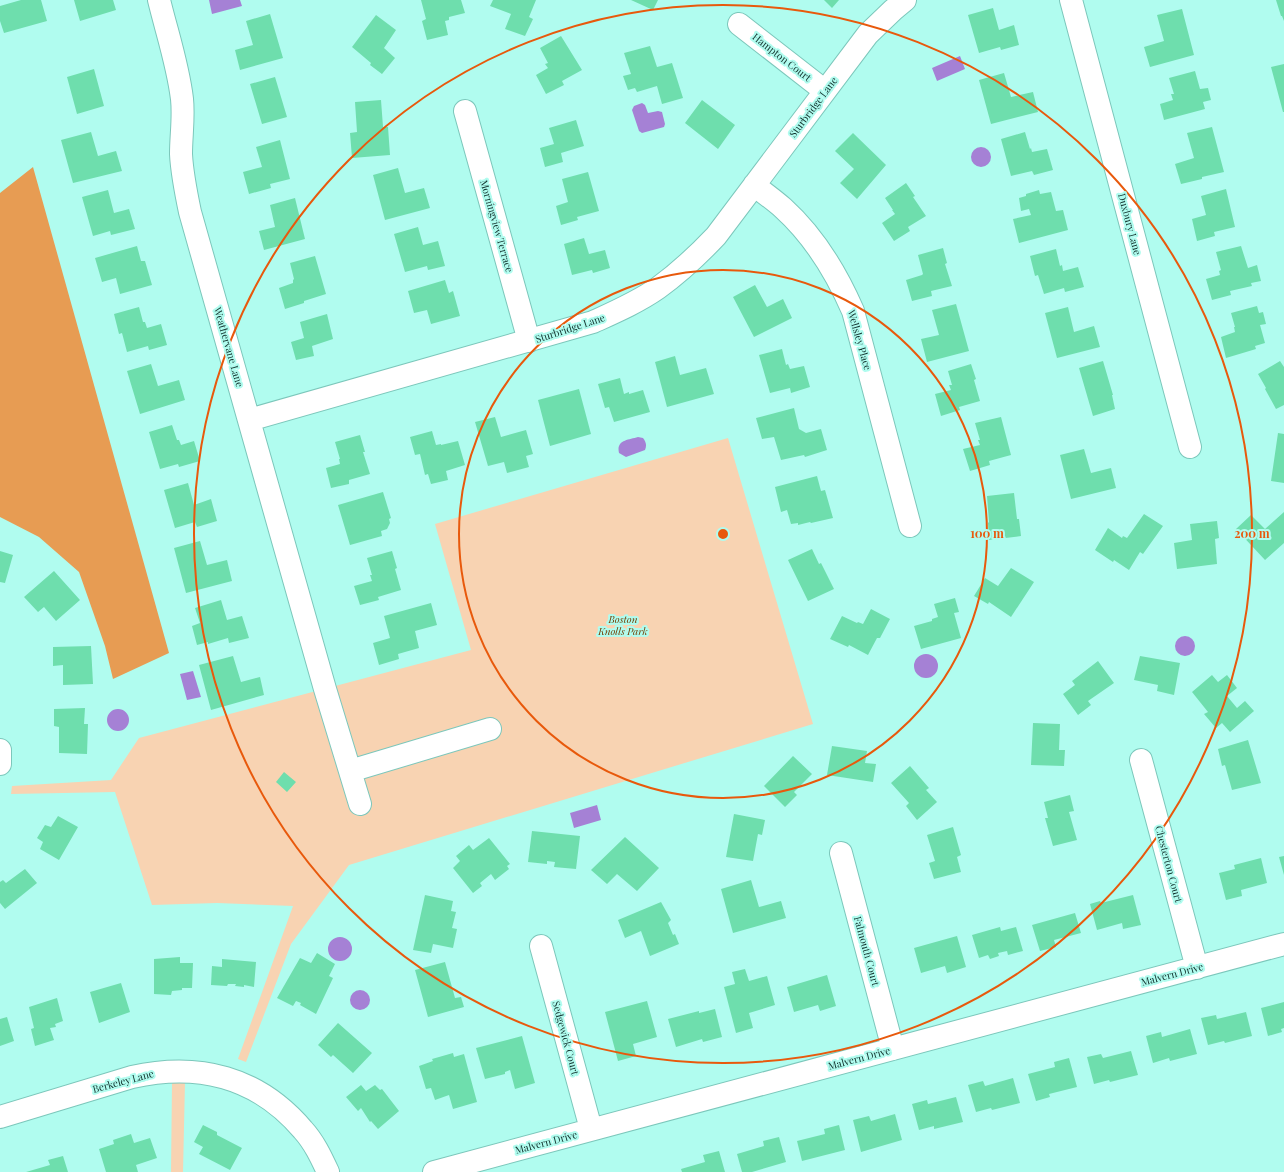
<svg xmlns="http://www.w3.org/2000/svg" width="1284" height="1172" font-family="'Playfair Display',serif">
	<rect width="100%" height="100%" fill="#b0fcef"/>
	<path fill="#f8d3b2" d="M728,438L813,724L349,865L291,944L246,1062L238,1059L293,906L217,903L152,905L115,792L11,794L12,786L111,780L139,738L471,650L435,524Z
		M172,1082H185L183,1172H171Z"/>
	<path fill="#e79c53" d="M33,167L169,653L113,679L105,646L79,572L39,537L0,517V193Z"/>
	<path fill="#a581d5" d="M209,0H240L242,6L212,14Z
		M960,56L965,69L937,81L932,68Z
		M642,103L645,105L648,113L658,111L662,112L665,124L664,127L642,133L639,131L632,110L634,106Z
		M971 157a10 10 0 1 1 20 0a10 10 0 1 1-20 0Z
		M638,437L643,438C646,442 647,445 645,450L626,457L619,453C616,440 628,440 638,437Z
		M1175 646a10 10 0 1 1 20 0a10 10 0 1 1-20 0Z
		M914 666a12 12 0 1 1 24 0a12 12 0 1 1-24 0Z
		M193,671L201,697L187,700L180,674Z
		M107 720a11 11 0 1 1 22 0a11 11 0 1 1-22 0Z
		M597,805L601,820L574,828L570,813Z
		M328 949a12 12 0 1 1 24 0a12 12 0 1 1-24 0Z
		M350 1000a10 10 0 1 1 20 0a10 10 0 1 1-20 0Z"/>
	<path fill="#6edead" d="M21,0H41L47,21L4,33L0,21V6Z
		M74,0H113L116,10L80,21Z
		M421,0H461L465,13L449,17V20L445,21L448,35L427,40L422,21L426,19Z
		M493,0H536L529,17L533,19L525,36L505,29L511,14L490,6Z
		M631,0H658L653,10Z
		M824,0H839L832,8Z
		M1276,0H1284V21L1282,16H1281Z
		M993,8L999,30L1014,25L1019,45L1001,50L1000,47L979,53L968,15Z
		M1182,9L1194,55L1150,67L1144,47L1164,41L1157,15Z
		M270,14L283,58L240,70L235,50L253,45L246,21Z
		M376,15L396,30L384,48L395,58L382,74L370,65L371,63L352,47Z
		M561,36L582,70L562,81L564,85L546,94L536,75L548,68L545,64L548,63L540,48Z
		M650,46L657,67L672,63L683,98L662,104L657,86L637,92L635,88L628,90L623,76L631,74L624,53Z
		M1284,64V112H1283L1271,67Z
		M94,69L104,106L77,114L67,77Z
		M1195,71L1200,89L1208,88L1211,100L1203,102L1205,109L1164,120L1160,104L1173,100L1171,94H1174L1169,78Z
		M1004,73L1011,97L1033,92L1038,112L991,124L979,80Z
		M275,77L287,117L262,124L250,84Z
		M381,100L383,127H388L390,155L352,158L350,133L357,132L355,102Z
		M702,100L735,125L718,149L685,123Z
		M576,120L584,146L561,153L563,162L545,167L540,148L554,144L549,128Z
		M1212,127L1224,172L1202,177V179L1181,184L1175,164L1194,158L1187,133Z
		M91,132L98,156L116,151L122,171L73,183L61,140Z
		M1025,132L1030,149L1031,148L1032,152L1047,149L1053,170L1034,175L1032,171L1011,176L1001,139Z
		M853,133L886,165L857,199L840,183L854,169L835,151Z
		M280,140L290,179L270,184L271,188L249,194L243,172L262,167L256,147Z
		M398,168L405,193L424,188L430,208L385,220L373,175Z
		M588,172L599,211L577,217L578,220L561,225L556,206L568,202L562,179Z
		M906,183L915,196L913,197L926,216L908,227L910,231L894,241L882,223L895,214L892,210H893L885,198Z
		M1226,189L1235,227L1214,232L1215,236L1197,241L1192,219L1206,215L1201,196Z
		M108,190L114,213L129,209L135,229L111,235L110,231L93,236L82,197Z
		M1039,190L1040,194L1051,192L1056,211L1063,210L1068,230L1019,243L1013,219L1031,215L1029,209L1021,211L1019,198L1026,196V194Z
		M295,198L305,239L264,250L259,231L275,227L270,205Z
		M418,227L423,245L438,241L445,266L428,270L427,266L405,272L394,234Z
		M584,238L589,254L605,250L610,268L593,273L592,270L572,275L564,244Z
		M137,246L141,261H145L152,285L120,294L116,278L102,282L95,258Z
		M1241,246L1248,268L1257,265L1261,281L1251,283L1252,286L1230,291L1231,295L1212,300L1206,279L1220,275L1219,271L1221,270L1216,252Z
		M943,248L947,263L945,264L952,286L931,291L932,296L912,301L906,280L922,275L923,274L918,255Z
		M1056,249L1060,266L1062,265L1063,271L1078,267L1084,287L1065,292L1064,288L1044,294L1038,275L1035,276L1030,256Z
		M315,256L326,294L304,301V303L285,309L279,288L293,283V280L294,279L290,263Z
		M445,280L449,293L453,291L460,316L431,324L427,310L414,313L408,291Z
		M755,285L767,307L783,299L792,318L754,337L733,297Z
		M956,304L969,351L927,362L921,339L939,335L932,310Z
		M1257,306L1259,313L1263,312L1266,324L1260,325L1265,343L1255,346L1256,349L1226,358L1221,337L1235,332L1234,327H1235L1231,313Z
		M139,307L143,322H145L147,328L161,324L167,345L149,350L148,346L127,352L122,333L119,334L114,314Z
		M1068,307L1074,332L1094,326L1100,347L1057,358L1045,313Z
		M327,314L333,339L312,346L314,356L296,360L291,342L304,338L300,322Z
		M782,349L786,365L788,364L790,369L804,366L810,387L791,393L790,388L770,393L759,355Z
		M675,356L680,375L706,368L714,394L667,407L655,362Z
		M1103,361L1113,395H1112L1115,409L1093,416L1079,368Z
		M1280,361L1284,367V405L1276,409L1265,389L1266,388L1258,374Z
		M151,364L158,386L179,380L185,400L140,414L127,371Z
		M971,364L976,379L974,380L980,401L959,407L960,410L941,416L935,394L951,390L949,385H952L948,371Z
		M620,378L624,394L629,392V394L643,390L650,412L614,422L609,407L605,408L598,384Z
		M579,389L591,434L550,446L538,400Z
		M794,408L799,429L806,433L821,429L827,450L805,457L804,455L781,460L774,437L762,439L756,418Z
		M495,417L501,437L526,430L533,454L526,456L529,467L507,473L504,462L488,466L475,422Z
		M1001,417L1011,455L989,461L990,465L970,471L963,449L980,445L978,440H980L975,423Z
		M172,425L177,440H179L181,445L194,441L200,461L179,467L178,464L160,469L149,432Z
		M432,431L436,445L441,444V445L458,441L465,465L446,471L448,480L431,484L428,474L425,475L420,454L415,455L410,437Z
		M1278,433L1284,434V483L1271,481Z
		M360,435L365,452H363L370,474L349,480V484L331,488L326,468L340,464L339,459H340L335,442Z
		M1084,449L1091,473L1111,468L1116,488L1071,499L1060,455Z
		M817,476L821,491L825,490L833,518L811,523L810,522L798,525V523L791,524L787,510L781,512L775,487Z
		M188,483L194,505L211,499L217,521L197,527L195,522L175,528L164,490Z
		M383,492L391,518L389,519L390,523L387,529L381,531L382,536L350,545L338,505Z
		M1014,493L1017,519H1019L1021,536L989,540L988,523L989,522L987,496Z
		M1284,512V543L1265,560L1236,529L1251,515L1265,529Z
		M1144,514L1163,526L1143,554L1140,552L1129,570L1114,560L1113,562L1095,550L1108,528L1122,538L1123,536L1127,538Z
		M1217,521L1219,538L1215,539L1217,564L1177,569L1174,543L1192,540L1190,524Z
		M200,541L207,565L227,560L232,581L186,593L174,548Z
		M812,549L819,564L821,563L834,589L808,601L788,560Z
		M0,551L13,555L5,583L0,582Z
		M392,551L397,568L395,569L401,590L378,597L379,600L360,605L354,586L372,581L370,575H372L367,558Z
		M1011,568L1034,582L1011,617L989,602L988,604L974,596L985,578L998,586Z
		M54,571L80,600L56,621L44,607L38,612L24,597Z
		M955,598L959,612L954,613L961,638L921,649L914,626L932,621V619L938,617L934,604Z
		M221,600L227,620L242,616L249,638L229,643L228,638L208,644V642L197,645L192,626L200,623L195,608Z
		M431,603L437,625L415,631L419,648L398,654L399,659L379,665L373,643L390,638L384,616Z
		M871,609L890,619L880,638H877L868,655L849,645L848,647L830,639L842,616L857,623L858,622L863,624Z
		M91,646L93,684L63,685V665L53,666V647Z
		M233,656L241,682L260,677L264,695L211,710L199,665Z
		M1140,656L1180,663L1174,695L1157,691L1158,685L1134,680Z
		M1098,661L1114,683L1088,701L1091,705L1078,715L1063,694L1075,685L1072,681Z
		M1212,675L1218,682L1227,675L1237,688L1227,696L1237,708L1245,701L1254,711L1230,732L1222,723L1216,728L1204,714L1208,712L1192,692Z
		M85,708L84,724H88L87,754L59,753V727L54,726V709Z
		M1033,723L1060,724L1059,750H1065L1064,766L1031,765Z
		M1248,740L1261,783L1232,790L1225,765L1222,766L1218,749Z
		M832,746L867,751L865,763L876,764L873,782L827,775Z
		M793,756L812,774L794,792L797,795L785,807L764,786Z
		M910,766L929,788L926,790L937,802L917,820L906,806L909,803L891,783Z
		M284,772L296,782L287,792L276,782Z
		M1070,795L1074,811L1069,812L1077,840L1053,846L1045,818H1048L1044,802Z
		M734,814L765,820L762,835L758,834L753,861L726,857Z
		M58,816L78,827L59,860L40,849L43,842L37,838L45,825L51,827Z
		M953,827L961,855L957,857L961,872L934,879L929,863L935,861L927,835Z
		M532,831L580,836L576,869L554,867L555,862L547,861V864L528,862Z
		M625,837L659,868L637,891L617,874L607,884L591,870Z
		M489,838L510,864L507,866L509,869L495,880L491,874L480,883L482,886L473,893L453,868L460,861L456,856L469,845L473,850Z
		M1284,856V875L1279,857Z
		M1261,858L1267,883L1241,890L1242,896L1226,900L1219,873L1235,869L1234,865Z
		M25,869L37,883L5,909L0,903V882L3,880L6,883Z
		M751,880L759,907L781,901L786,918L733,933L721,889Z
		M425,895L453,901L451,911L456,912L452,928L457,929L453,948L433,944L431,953L413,950Z
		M1133,895L1141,925L1123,929L1122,923L1097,930L1090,904L1100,901L1101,903Z
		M661,902L671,920L668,923L673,935L675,934L679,944L650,956L641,931L625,938L618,920Z
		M1075,913L1081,933L1054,940L1056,947L1040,951L1032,925Z
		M1000,927L1001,931L1016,927L1023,951L1008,955L1007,951L998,953L999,956L990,959L988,955L979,958L972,935Z
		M957,936L966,967L947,973L945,966L921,973L914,948Z
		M317,953L335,964L329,976L333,978L316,1014L300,1005L301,1003L296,1001L293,1006L277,998L300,958L311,963Z
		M180,957V963H193L192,988H182V990L172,991L171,995L154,994V959Z
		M222,959L256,962L254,987L244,985V987L235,986L236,984H228L227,986L211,985L212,966L222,967Z
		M445,962L455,998L461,997L464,1007L428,1017L415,970Z
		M745,969L749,981L767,976L775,1005L749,1013L753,1028L736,1033L724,987L735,984L732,972Z
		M827,975L836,1006L820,1011L818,1005L794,1012L787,987Z
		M121,983L130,1012L99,1023L90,992Z
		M57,998L63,1021L55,1024L56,1027L50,1028L54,1040L35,1046L31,1029L34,1028L29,1007Z
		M647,1001L657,1037L633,1044L636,1056L618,1061L605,1012Z
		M1284,1002V1028L1281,1029L1282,1032L1268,1036L1261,1008Z
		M715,1009L722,1037L703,1042L702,1039L676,1047L668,1019L699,1011V1013Z
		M1246,1012L1252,1036L1225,1043L1224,1041L1208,1045L1201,1018L1216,1015L1217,1019Z
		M7,1017L14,1041L0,1046V1019Z
		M338,1023L372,1053L353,1073L333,1055L331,1057L318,1045Z
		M1190,1029L1197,1054L1170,1061L1169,1058L1153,1063L1146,1036L1161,1032L1162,1037Z
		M522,1036L535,1083L515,1089L510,1070L505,1072V1074L485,1079L476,1048Z
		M1131,1051L1138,1075L1110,1082L1109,1080L1094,1084L1087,1057L1101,1054L1103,1058Z
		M453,1053L454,1057L464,1054L477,1102L453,1109L449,1095L435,1100L431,1088L426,1089L419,1066L433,1061L432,1059Z
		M1069,1058L1077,1087L1049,1094L1050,1097L1036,1101L1028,1074L1055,1067L1054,1062Z
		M1013,1078L1020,1103L992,1110L991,1108L976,1112L968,1085L983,1081L985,1086Z
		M361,1085L366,1091L375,1085L380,1090L382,1089L399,1111L378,1129L371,1121L370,1122L361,1108L358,1111L346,1097Z
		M956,1097L963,1122L934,1129V1126L919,1130L912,1104L927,1100L928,1104Z
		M895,1114L902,1140L861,1152L853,1120L869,1116L871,1121Z
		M203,1125L217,1132V1135L242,1148L230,1170L199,1154L203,1147L194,1142Z
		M839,1125L845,1150L802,1161L797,1141L825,1134L824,1129Z
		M131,1134L134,1143L150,1138L157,1158L136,1165L138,1172H106L99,1149L114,1144L113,1140Z
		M779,1137L786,1162L752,1172H742L737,1154L764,1146L763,1141Z
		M719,1151L725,1172H682L681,1169L705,1162L703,1155Z
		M63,1156L68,1172H26L50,1165L48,1160Z"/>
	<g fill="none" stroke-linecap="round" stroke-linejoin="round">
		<g stroke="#7cc7bb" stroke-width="24">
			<path id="minor" d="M159,0C167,33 178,65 182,99C184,117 181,136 181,154C182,174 186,193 190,212L325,689L360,804
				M1071,0L1190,447
				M739,24L825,91
				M465,111L529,341
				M754,185C764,193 774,200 783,208C815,237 836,272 853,311L910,526
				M249,420L593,322C615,312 638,302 658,288C680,272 698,255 716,236L868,34L893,10L905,0
				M0,750V764
				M1141,760L1197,968
				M350,771L490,729
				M841,853L893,1049
				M541,946L591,1129
				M0,1117L132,1077C199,1062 258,1077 303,1130C314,1142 321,1157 328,1172
				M434,1172L1284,944"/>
		</g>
		<use href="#minor" stroke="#fff" stroke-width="22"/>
	</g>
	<g fill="none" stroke="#e8590c" stroke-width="2">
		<circle cx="723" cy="534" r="264"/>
		<circle cx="723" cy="534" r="529"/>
	</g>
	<g text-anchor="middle" stroke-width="4" stroke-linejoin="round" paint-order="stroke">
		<g font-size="10" fill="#10302b" stroke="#b0fcef">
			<text transform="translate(782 57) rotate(38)" y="4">Hampton Court</text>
			<text transform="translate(813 107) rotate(-53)" y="4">Sturbridge Lane</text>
			<text transform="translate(1130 224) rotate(75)" y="4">Duxbury Lane</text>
			<text transform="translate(497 226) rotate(74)" y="4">Morningview Terrace</text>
			<text transform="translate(570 328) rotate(-18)" y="4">Sturbridge Lane</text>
			<text transform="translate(860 340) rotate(74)" y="4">Wellsley Place</text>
			<text transform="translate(229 347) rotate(74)" y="4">Weathervane Lane</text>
			<text transform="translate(1169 864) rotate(75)" y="4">Chesterton Court</text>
			<text transform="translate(867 951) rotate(75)" y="4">Falmouth Court</text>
			<text transform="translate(1172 974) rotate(-15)" y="4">Malvern Drive</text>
			<text transform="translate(566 1038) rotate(75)" y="4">Sedgewick Court</text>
			<text transform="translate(859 1058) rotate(-15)" y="4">Malvern Drive</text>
			<text transform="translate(123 1081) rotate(-15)" y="4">Berkeley Lane</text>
			<text transform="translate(546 1142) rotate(-15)" y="4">Malvern Drive</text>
		</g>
		<g font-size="10" font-style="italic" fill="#734209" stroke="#b0fcef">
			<text x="623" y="623">Boston<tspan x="623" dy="12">Knolls Park</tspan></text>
		</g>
	</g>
	<circle cx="723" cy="534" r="6" fill="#e8590c" stroke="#b0fcef" stroke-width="2"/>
	<g font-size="12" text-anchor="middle" font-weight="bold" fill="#e8590c" stroke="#b0fcef" stroke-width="4" stroke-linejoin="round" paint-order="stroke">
		<text x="987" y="538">100 m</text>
		<text x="1252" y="538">200 m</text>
	</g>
</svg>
